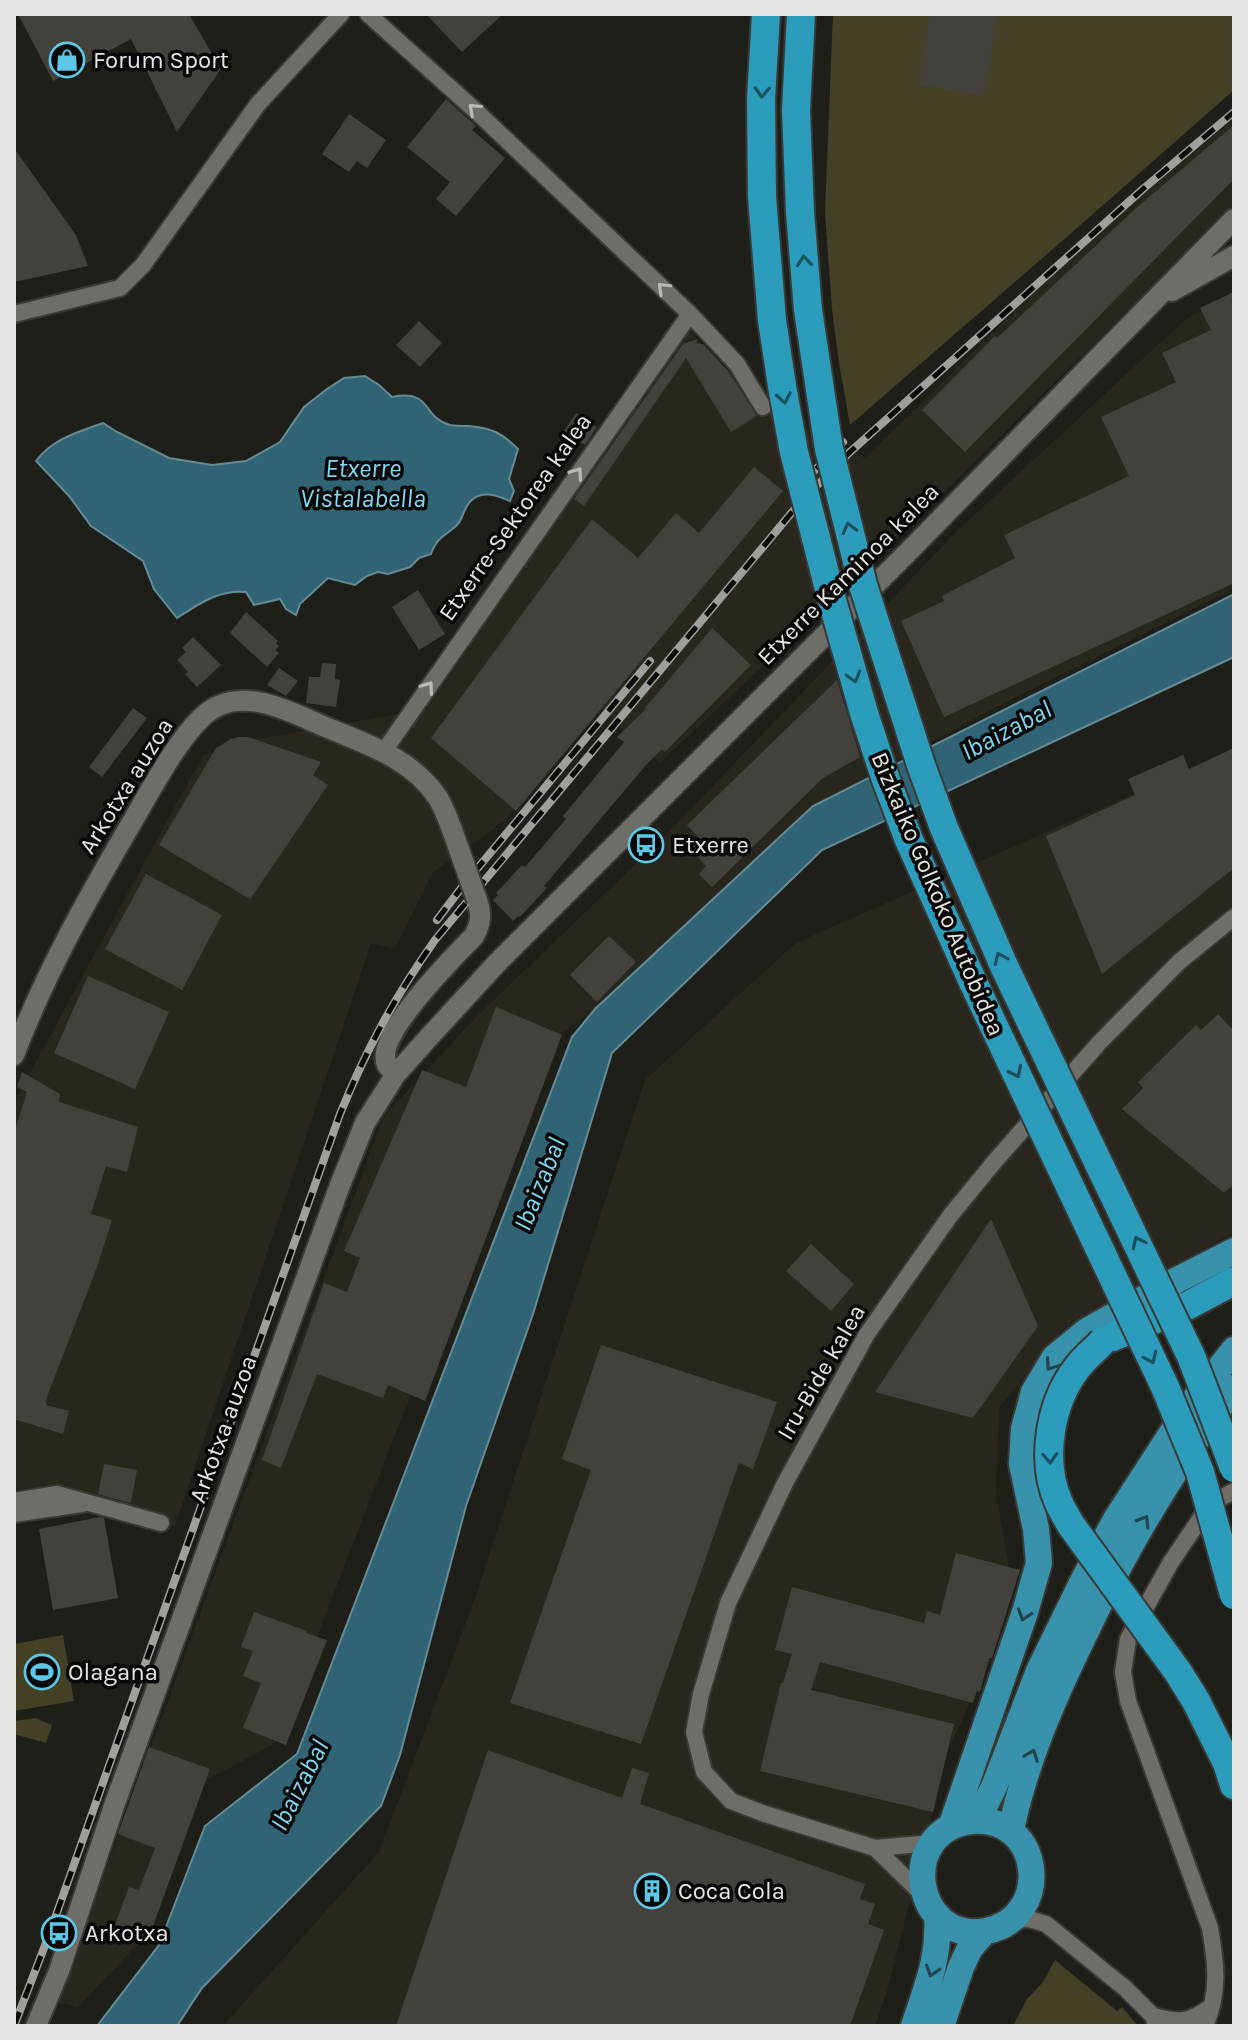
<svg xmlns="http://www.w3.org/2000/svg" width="1248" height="2040" font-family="Karla,sans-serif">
	<rect width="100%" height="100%" fill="#1f1f1a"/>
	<path fill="#29271d" d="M1234,119V204L905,531L660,763L602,709L503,822L432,873L395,949L371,943L175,1526L65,1485L14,1490V1102L203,755L257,739L427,709L688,330L763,407L865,458L1093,235Z
		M1234,297V589L1002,704L813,806L595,1009L546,1044L276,1743L201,1783L138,1944L78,2007L57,2002L383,1118L476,1017L666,835L957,531L1187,318Z
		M1234,749V1232L1062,1330L999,1408L996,1495L1012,1584L988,1666L949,1747L887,1991L875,2026H223L379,1852L473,1604L645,1080L796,943Z"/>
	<path fill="#444026" d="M833,14H1234V90L1076,229L850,425L839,363L832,309L825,212Z
		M63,1635L74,1701L14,1711V1644Z
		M35,1718L52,1725L46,1743L14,1734V1721Z
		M1055,1960L1117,2011L1122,2007L1138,2026H1013L1027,1999L1043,1982Z"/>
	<path fill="#306475" stroke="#668b95" stroke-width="2" d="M365,376L379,385L392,397C433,389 421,417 450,425C455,426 463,426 469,426C492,428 502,433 518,449L509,479L514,491L510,501C496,495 480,489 469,503C463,510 463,520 456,526C444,537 437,537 431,554L419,558L410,567L388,574L378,572L367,576L355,585L328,578L300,604L296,615L286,609L280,599L254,605L246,592C219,589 199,604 177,618L154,589L143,561L91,526L69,496L36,461C52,439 78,432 103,423L117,432L169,458L212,465L246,461L280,442L304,407L327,389L344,378Z
		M1234,594V657L822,850L612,1053L533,1314L466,1506L400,1755L381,1806L202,1988L177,2026H97L159,1945L205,1826L297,1754L572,1037L595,1009L813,806Z"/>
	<path fill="#42413b" d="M18,14H189L221,69L177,132L131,39L53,81Z
		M426,14H503L462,52Z
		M930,14H997L984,96L919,85Z
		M446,99L476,126L472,130L505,158L456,216L436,199L450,182L407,147Z
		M349,114L386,140L367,168L357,161L349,172L322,154Z
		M1234,125V179L965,452L922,410L995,336L997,338L1135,209Z
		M14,148L76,235L88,266L14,282Z
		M1234,292V583L944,717L901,621L944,601L942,596L1015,558L1004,535L1129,476L1101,417L1176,382L1162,353L1211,330L1200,308Z
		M419,321L442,343L420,367L396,345Z
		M698,339L696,343L703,344L728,371L757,416L731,432L686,358L584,506L574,499L683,344Z
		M576,413L597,427L585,445L564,431Z
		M754,467L783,491L516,811L431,738L592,519L638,558L676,513L699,533Z
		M418,590L445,634L419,650L392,607Z
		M246,612L278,641L276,643L279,646L275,650L279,653L267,667L230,633Z
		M712,628L751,665L665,752L662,749L646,765L544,886L547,888L520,917L518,916L513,921L493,900L498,895L496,893L522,865L525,867L566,819L563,816L624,742L617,737L646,709L645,708Z
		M193,637L221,665L197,687L185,674L188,672L177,660L186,652L182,648Z
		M322,663L336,664L335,679L340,680L336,707L306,703L309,677H320Z
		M279,668L298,681L286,696L267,685Z
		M837,680L860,757L823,778L712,887L699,874L706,866L690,849L700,839L687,825Z
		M133,708L147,718L102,777L89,767Z
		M239,737H248L321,762L313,775L328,785L250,899L159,845L216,748L231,739Z
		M1234,748V868L1102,974L1046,836L1135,795L1128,779L1183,755L1189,769Z
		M146,874L222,915L182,990L105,949Z
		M609,936L636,962L597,1002L570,975Z
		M88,976L169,1012L135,1089L54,1053Z
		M496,1007L562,1035L425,1401L388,1385L383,1398L317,1374L281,1468L262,1460L324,1283L347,1292L360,1258L344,1251L422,1070L466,1087Z
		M1218,1014L1234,1031V1184L1224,1193L1122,1109L1143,1088L1138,1082L1196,1025L1201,1030Z
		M22,1072L60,1094L59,1102L138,1127L127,1172L106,1166L91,1214L112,1220L97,1267L45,1402L47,1403L46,1405L69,1411L63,1434L14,1419V1133L27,1092L17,1087Z
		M991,1219L1038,1326L973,1418L875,1392Z
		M811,1244L854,1284L831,1311L786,1271Z
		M601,1345L777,1402L753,1469L739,1463L641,1744L510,1703L591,1470L562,1459Z
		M104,1464L137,1470L131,1503L98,1494Z
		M100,1517L104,1518L118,1598L53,1610L39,1529Z
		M956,1553L1020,1570L992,1658H989L980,1692L977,1691L973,1703L820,1662L811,1690L954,1724L933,1812L760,1771L781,1683H783L792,1654L775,1650L792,1587L924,1623L927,1611L940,1615Z
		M254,1612L307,1631L306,1633L327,1640L286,1745L243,1728L261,1683L243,1676L253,1651L241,1647Z
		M149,1747L210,1769L148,1940L113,1930L129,1887L139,1890L155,1848L118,1834Z
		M488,1750L622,1798L632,1768L649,1773L640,1804L865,1884L860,1899L875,1904L868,1924L884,1930L850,2026H396Z"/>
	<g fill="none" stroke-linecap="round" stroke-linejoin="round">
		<g stroke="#393935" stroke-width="20">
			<path id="minor" d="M368,14L477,112L690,314L737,364L763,407
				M14,314L120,288L143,265L258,104L341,14
				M384,751L690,314
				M14,1501L57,1494L161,1523
				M14,1514L82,1504
				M932,1843L875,1848L765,1814L731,1801L704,1772L694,1732L701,1694L728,1603L785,1483L867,1334L950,1216L995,1161L1099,1043L1179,962L1234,917
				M875,1848L924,1896
				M1011,1920L1029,1919L1046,1924L1126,1989L1153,2016L1156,2026
				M1153,2016C1180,2023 1189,2023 1212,2006
				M1205,2026C1220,1992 1216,1963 1210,1928L1128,1701L1123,1672L1128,1639L1171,1562L1211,1503L1234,1491"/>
		</g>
		<g stroke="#393935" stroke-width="24">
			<path id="tertiary" d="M1172,291L1234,256
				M14,1055C46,971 90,894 135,817C152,788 188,719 218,706C255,689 299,717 333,730C372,746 414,761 438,798C448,814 458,848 465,866
				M396,1074C394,1072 388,1067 387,1065C373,1036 454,957 474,936C481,923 482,915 477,900
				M36,2026L59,1971L115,1803L340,1185L365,1123L396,1074L430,1036L497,963L914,546L1234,219"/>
		</g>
		<g stroke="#393935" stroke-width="30">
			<path id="trunk" d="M971,1821L984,1807L994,1787L1039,1671L1082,1583L1115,1521L1190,1405L1234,1350
				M971,1821C1043,1814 1054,1918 986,1931C914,1945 895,1831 971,1821Z
				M951,1827L1025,1612L1039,1563L1036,1529L1022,1464L1024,1429L1034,1392L1055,1357L1087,1331L1175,1281L1234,1251
				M1011,1830C1025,1762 1053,1699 1083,1637C1125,1549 1174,1465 1234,1388
				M914,2026C927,1986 940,1958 937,1915
				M941,2026L961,1967L970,1948L984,1932"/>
		</g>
		<g stroke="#393935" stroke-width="32">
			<path id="motorway" d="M766,14L761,99L762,197L772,320
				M801,14L796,110L800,212L808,310
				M1103,1341L1187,1306L1234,1281
				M1196,1701L1227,1763L1234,1785"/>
		</g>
		<use href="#minor" stroke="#6e6d67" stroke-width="16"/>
		<use href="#tertiary" stroke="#6e6d67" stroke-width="20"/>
		<use href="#trunk" stroke="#3992ab" stroke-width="26"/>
		<use href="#motorway" stroke="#2c9cbc" stroke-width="28"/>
		<g stroke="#9f9f9b" stroke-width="8">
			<path id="rail" d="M795,490L843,442
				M437,920L462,887L650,661
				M14,2026L49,1935L340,1114C367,1048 394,998 435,940L798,505L850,452L888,418L1143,189L1234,112"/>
		</g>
		<use href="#rail" stroke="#090807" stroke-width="5" stroke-dasharray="15" stroke-linecap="butt"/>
		<g stroke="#393935" stroke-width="24" stroke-linecap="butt">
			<path id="tertiary-bridge" d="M465,866L477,900"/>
		</g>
		<g stroke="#393935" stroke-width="32" stroke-linecap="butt">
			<path id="motorway-bridge" d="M808,310L829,449L863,585L921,765L944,828L1004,966L1191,1356L1234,1468
				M772,320L782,386L794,452L830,593L864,713L885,777L909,840L973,982L1165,1387L1200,1472L1234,1595
				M1103,1341C1095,1350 1084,1358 1077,1368C1050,1403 1040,1461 1059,1503C1062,1510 1067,1518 1071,1525L1178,1672L1196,1701"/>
		</g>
		<use href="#tertiary-bridge" stroke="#6e6d67" stroke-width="20"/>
		<use href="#motorway-bridge" stroke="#2c9cbc" stroke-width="28"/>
	</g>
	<defs><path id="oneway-chevron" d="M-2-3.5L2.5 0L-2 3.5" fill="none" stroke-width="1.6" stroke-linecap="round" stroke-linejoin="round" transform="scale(2)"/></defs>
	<g stroke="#1a5262">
		<use href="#oneway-chevron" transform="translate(762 92) rotate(92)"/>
		<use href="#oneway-chevron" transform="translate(804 261) rotate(-95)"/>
		<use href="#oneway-chevron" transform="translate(784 398) rotate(80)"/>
		<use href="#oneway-chevron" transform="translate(849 528) rotate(-104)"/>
		<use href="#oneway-chevron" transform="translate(854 677) rotate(74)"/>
		<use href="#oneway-chevron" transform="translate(1000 958) rotate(-114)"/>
		<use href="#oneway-chevron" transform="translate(1016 1072) rotate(64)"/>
		<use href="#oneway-chevron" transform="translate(1138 1242) rotate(-115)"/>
		<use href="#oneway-chevron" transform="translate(1151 1358) rotate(65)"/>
		<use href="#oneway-chevron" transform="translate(1050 1458) rotate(87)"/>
	</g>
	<g stroke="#bbbbb6">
		<use href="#oneway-chevron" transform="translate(474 109) rotate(-138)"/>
		<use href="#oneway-chevron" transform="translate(663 288) rotate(-136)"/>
		<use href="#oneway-chevron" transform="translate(577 473) rotate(-55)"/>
		<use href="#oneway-chevron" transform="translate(428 687) rotate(-55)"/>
	</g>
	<g stroke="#1f4651">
		<use href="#oneway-chevron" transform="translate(1051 1365) rotate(125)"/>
		<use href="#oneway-chevron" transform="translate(1144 1521) rotate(-58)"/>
		<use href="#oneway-chevron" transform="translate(1024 1615) rotate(108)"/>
		<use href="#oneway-chevron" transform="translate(1032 1755) rotate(-69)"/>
		<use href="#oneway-chevron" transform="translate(932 1971) rotate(107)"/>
	</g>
	<defs>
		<g id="shop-ring" transform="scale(1.8)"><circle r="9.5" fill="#090807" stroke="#5dc7e8" stroke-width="1.5"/><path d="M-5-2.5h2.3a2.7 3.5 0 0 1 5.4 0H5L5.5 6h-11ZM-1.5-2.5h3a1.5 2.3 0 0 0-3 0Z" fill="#5dc7e8"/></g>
		<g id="bus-ring" transform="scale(1.8)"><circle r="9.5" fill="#090807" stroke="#5dc7e8" stroke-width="1.5"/><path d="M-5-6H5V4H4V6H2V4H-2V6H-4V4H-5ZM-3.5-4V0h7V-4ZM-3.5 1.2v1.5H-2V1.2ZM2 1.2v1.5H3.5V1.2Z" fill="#5dc7e8"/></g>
		<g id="stadium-ring" transform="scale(1.8)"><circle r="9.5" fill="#090807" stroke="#5dc7e8" stroke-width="1.5"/><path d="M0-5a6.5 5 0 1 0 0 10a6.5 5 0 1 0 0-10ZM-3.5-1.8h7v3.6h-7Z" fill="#5dc7e8"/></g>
		<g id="building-ring" transform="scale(1.8)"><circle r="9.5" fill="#090807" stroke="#5dc7e8" stroke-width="1.5"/><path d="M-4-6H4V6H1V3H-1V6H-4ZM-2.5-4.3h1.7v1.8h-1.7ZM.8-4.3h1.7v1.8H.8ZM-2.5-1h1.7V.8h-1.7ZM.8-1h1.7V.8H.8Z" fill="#5dc7e8"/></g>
	</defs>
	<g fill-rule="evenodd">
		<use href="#shop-ring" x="67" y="60"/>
		<use href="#bus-ring" x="646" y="845"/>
		<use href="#stadium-ring" x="42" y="1672"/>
		<use href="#building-ring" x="652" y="1891"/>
		<use href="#bus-ring" x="59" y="1933"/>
	</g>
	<g text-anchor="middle" stroke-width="7" stroke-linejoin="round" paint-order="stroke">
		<g font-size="24" fill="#e5e5e1" stroke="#090807" text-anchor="start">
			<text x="93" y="68">Forum Sport</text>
			<text x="672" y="853">Etxerre</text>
			<text x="68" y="1680">Olagana</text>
			<text x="678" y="1899">Coca Cola</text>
			<text x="85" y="1941">Arkotxa</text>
		</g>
		<g font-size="24" fill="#e5e5e1" stroke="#090807">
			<text transform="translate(515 517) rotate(-55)" y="8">Etxerre-Sektorea kalea</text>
			<text transform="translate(848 574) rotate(-45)" y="8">Etxerre Kaminoa kalea</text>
			<text transform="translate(126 786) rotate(-58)" y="8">Arkotxa auzoa</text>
			<text transform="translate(938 894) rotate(67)" y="8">Bizkaiko Golkoko Autobidea</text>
			<text transform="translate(821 1372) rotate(-60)" y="8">Iru-Bide kalea</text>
			<text transform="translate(223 1429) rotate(-70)" y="8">Arkotxa auzoa</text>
		</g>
		<g font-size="26" font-style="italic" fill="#82d7f3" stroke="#090807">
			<text x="363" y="477">Etxerre<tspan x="363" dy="30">Vistalabella</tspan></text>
			<text transform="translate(1006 730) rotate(-28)" y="9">Ibaizabal</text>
			<text transform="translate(539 1184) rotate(-68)" y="9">Ibaizabal</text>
			<text transform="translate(299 1785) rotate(-63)" y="9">Ibaizabal</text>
		</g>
	</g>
	<rect width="1248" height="2040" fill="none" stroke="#e5e5e1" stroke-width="32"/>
</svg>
